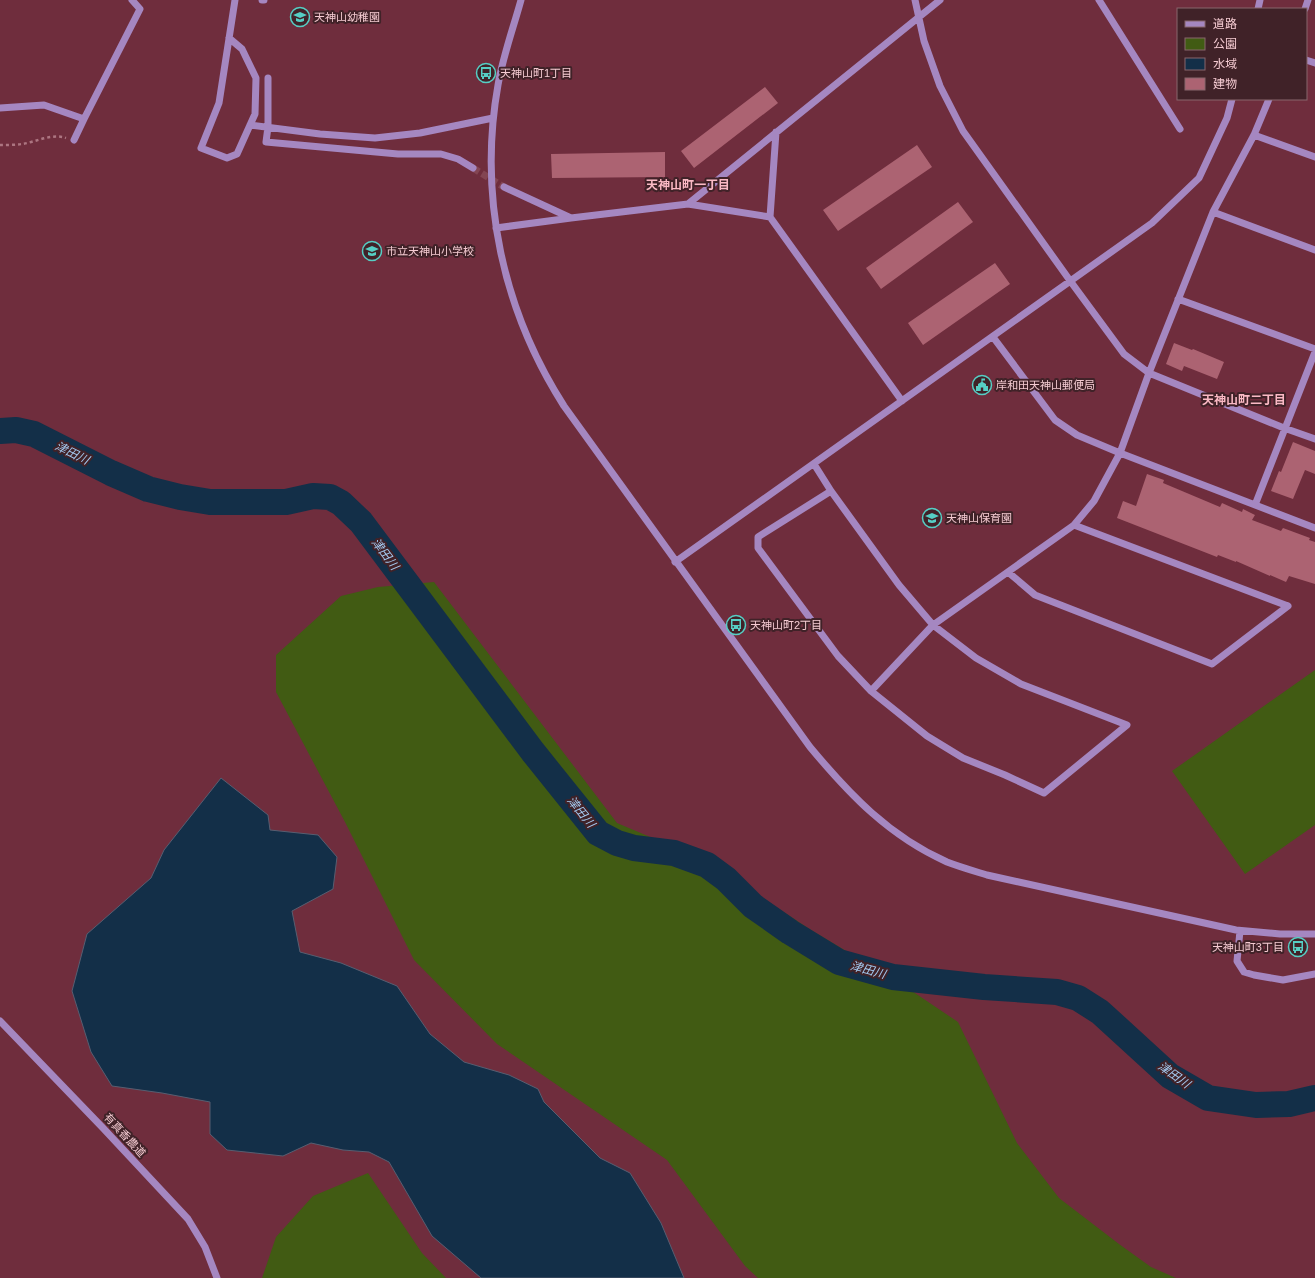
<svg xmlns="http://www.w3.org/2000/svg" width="1315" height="1278" font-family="Arial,'Noto Sans JP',sans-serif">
	<rect width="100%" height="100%" fill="#6f2d3d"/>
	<path fill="#415b13" d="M434,582L617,823L705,860L811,930L903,985L958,1022L1017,1143L1059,1198L1119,1244L1151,1267L1176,1278H758L745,1266L667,1160L497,1044L414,960L345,822L276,692V655L341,596L378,587Z
		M1315,670V825L1245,874L1172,771Z
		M368,1173L422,1253L446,1278H262L276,1237L313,1196Z"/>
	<path fill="#132f48" stroke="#575e71" d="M221,778L268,815L270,830L318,835L337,857L333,889L292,911L300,952L341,963L397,986L430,1034L464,1062L509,1075L538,1089L544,1102L600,1158L630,1173L661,1223L684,1278H481L432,1236L389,1162L369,1152L343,1150L311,1143L283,1156L227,1150L210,1134V1102L162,1093L112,1086L91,1052L72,991L87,934L151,878L164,850Z"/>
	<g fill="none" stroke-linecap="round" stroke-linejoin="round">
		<path stroke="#132f48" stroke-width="26" d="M0,431L16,430L34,434L111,473L148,489L180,497L210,502H286L313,496L330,497L341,503L361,522L533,752L598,833L617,843L634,848L674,853L707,865L726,879L753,906L790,932L839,962L893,977L984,987L1057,992L1078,998L1100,1012L1170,1076L1208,1098L1256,1105L1289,1104L1315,1098"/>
	</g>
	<path fill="#ac6372" d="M765,87L778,103L694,168L681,151Z
		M917,145L932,167L838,231L823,210Z
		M665,152V177L552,178L551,154Z
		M958,202L973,222L881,289L866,268Z
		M995,263L1010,284L923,345L908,323Z
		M1174,343L1192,350L1193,349L1224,362L1217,379L1184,366L1182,371L1166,364Z
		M1293,442L1315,451V474L1305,470L1293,499L1271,491L1279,471L1281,472Z
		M1147,474L1164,480L1163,483L1220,507L1222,503L1242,512L1243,509L1255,515L1252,520L1281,531L1283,528L1310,538L1309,540L1315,542V584L1289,576L1286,582L1270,575V576L1236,561V562L1218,555L1217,557L1117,518L1123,501L1136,506Z"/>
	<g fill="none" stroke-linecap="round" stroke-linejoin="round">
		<path stroke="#834553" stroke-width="7" stroke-dasharray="7 3.5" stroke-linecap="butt" d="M473,168L504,187"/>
		<path stroke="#ac7581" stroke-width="2.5" stroke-dasharray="3 3" stroke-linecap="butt" d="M0,145C7,145 15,145 22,144C36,142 52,133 66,138"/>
		<path stroke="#a587c1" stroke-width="7" d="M262,0H264
			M521,0C513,29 503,56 498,85C478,197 503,311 564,406L810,747C850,795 889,836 947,862C960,867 974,871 987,875L1236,930L1280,934H1315
			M915,0L924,41L940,86L963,131L1071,282L1124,354L1149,373L1284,428L1315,439
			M1099,0L1180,129
			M1258,9L1260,0
			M1305,9L1308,0
			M229,38L242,49L256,78L255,114L237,154L227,158L201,148L219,103L235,0
			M1306,60L1315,63
			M268,78V127L266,142L398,154H441L458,159L473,168
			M0,108L44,105L84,119L140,9L132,0
			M250,125L320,134L375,138L420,133L493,118
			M1254,135L1315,157
			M74,140L84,119
			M504,187L571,218L688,204L770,217L902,401
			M688,204L940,0
			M1213,212L1315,250
			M770,217L776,132
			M496,228L571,218
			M1178,299L1315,349
			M993,337L1055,420L1077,435L1120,453L1315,528
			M814,464L831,491L899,585L933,625L976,658L1021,684L1127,725L1044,793L1005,775L963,758L927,736L871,691L838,656L758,548V537L831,491
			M1255,505L1315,352
			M1074,525L1288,606
			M675,562L1152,223L1199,178L1227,118L1232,99
			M1008,572L1035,595L1212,664L1288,606
			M871,691L933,625L1074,525L1094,501L1120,453L1149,373L1213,212L1254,135L1269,99
			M1240,931L1237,961L1244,972L1254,975L1283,980L1315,974
			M0,1021L103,1128L188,1219L205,1247L217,1278"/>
	</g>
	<defs>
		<g id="school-ring" transform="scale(1)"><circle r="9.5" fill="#402228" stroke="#56cec4" stroke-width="1.5"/><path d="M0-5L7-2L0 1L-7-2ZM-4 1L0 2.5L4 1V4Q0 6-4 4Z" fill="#56cec4"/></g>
		<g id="bus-ring" transform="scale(1)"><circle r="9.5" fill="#402228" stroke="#56cec4" stroke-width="1.5"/><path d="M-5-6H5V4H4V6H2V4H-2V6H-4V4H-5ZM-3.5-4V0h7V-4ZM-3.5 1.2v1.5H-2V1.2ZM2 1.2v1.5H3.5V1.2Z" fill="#56cec4"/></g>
		<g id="civic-ring" transform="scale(1)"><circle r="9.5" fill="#402228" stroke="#56cec4" stroke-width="1.5"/><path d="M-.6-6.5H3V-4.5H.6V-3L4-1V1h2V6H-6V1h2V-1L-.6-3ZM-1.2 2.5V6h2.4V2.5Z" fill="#56cec4"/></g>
	</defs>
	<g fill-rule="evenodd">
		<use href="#school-ring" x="300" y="17"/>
		<use href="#bus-ring" x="486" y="73"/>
		<use href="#school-ring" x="372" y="251"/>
		<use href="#civic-ring" x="982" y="385"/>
		<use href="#school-ring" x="932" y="518"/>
		<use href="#bus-ring" x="736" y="625"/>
		<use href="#bus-ring" x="1298" y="947"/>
	</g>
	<g text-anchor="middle" stroke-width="4" stroke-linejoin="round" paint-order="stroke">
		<g font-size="11" fill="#f5cbd2" stroke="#402228" text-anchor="start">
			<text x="314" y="21">天神山幼稚園</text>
			<text x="500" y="77">天神山町1丁目</text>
			<text x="386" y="255">市立天神山小学校</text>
			<text x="996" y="389">岸和田天神山郵便局</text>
			<text x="946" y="522">天神山保育園</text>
			<text x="750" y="629">天神山町2丁目</text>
			<text x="1284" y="951" text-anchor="end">天神山町3丁目</text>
		</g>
		<g font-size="11" fill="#f5cbd2" stroke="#402228">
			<text transform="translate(125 1135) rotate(47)" y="4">有真香農道</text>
		</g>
		<g font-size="12" font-weight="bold" fill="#fab9c4" stroke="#402228">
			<text x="688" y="189">天神山町一丁目</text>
			<text x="1244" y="404">天神山町二丁目</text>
		</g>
		<g font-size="12" font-style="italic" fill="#a4cbf2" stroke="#402228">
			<text transform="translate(72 453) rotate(26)" y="4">津田川</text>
			<text transform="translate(385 554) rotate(53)" y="4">津田川</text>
			<text transform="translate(581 812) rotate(51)" y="4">津田川</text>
			<text transform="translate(868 970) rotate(15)" y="4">津田川</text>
			<text transform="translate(1174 1075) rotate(35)" y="4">津田川</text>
		</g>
	</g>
	<rect x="1177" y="8" width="130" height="92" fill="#402228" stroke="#88666c"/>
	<rect x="1185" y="21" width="20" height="6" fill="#a587c1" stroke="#88666c"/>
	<text x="1213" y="28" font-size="12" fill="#f5cbd2">道路</text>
	<rect x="1185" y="38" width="20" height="12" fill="#415b13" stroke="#88666c"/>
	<text x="1213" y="48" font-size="12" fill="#f5cbd2">公園</text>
	<rect x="1185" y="58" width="20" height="12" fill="#132f48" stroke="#88666c"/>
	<text x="1213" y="68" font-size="12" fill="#f5cbd2">水域</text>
	<rect x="1185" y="78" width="20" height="12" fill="#ac6372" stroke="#88666c"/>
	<text x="1213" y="88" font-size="12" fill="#f5cbd2">建物</text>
</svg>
